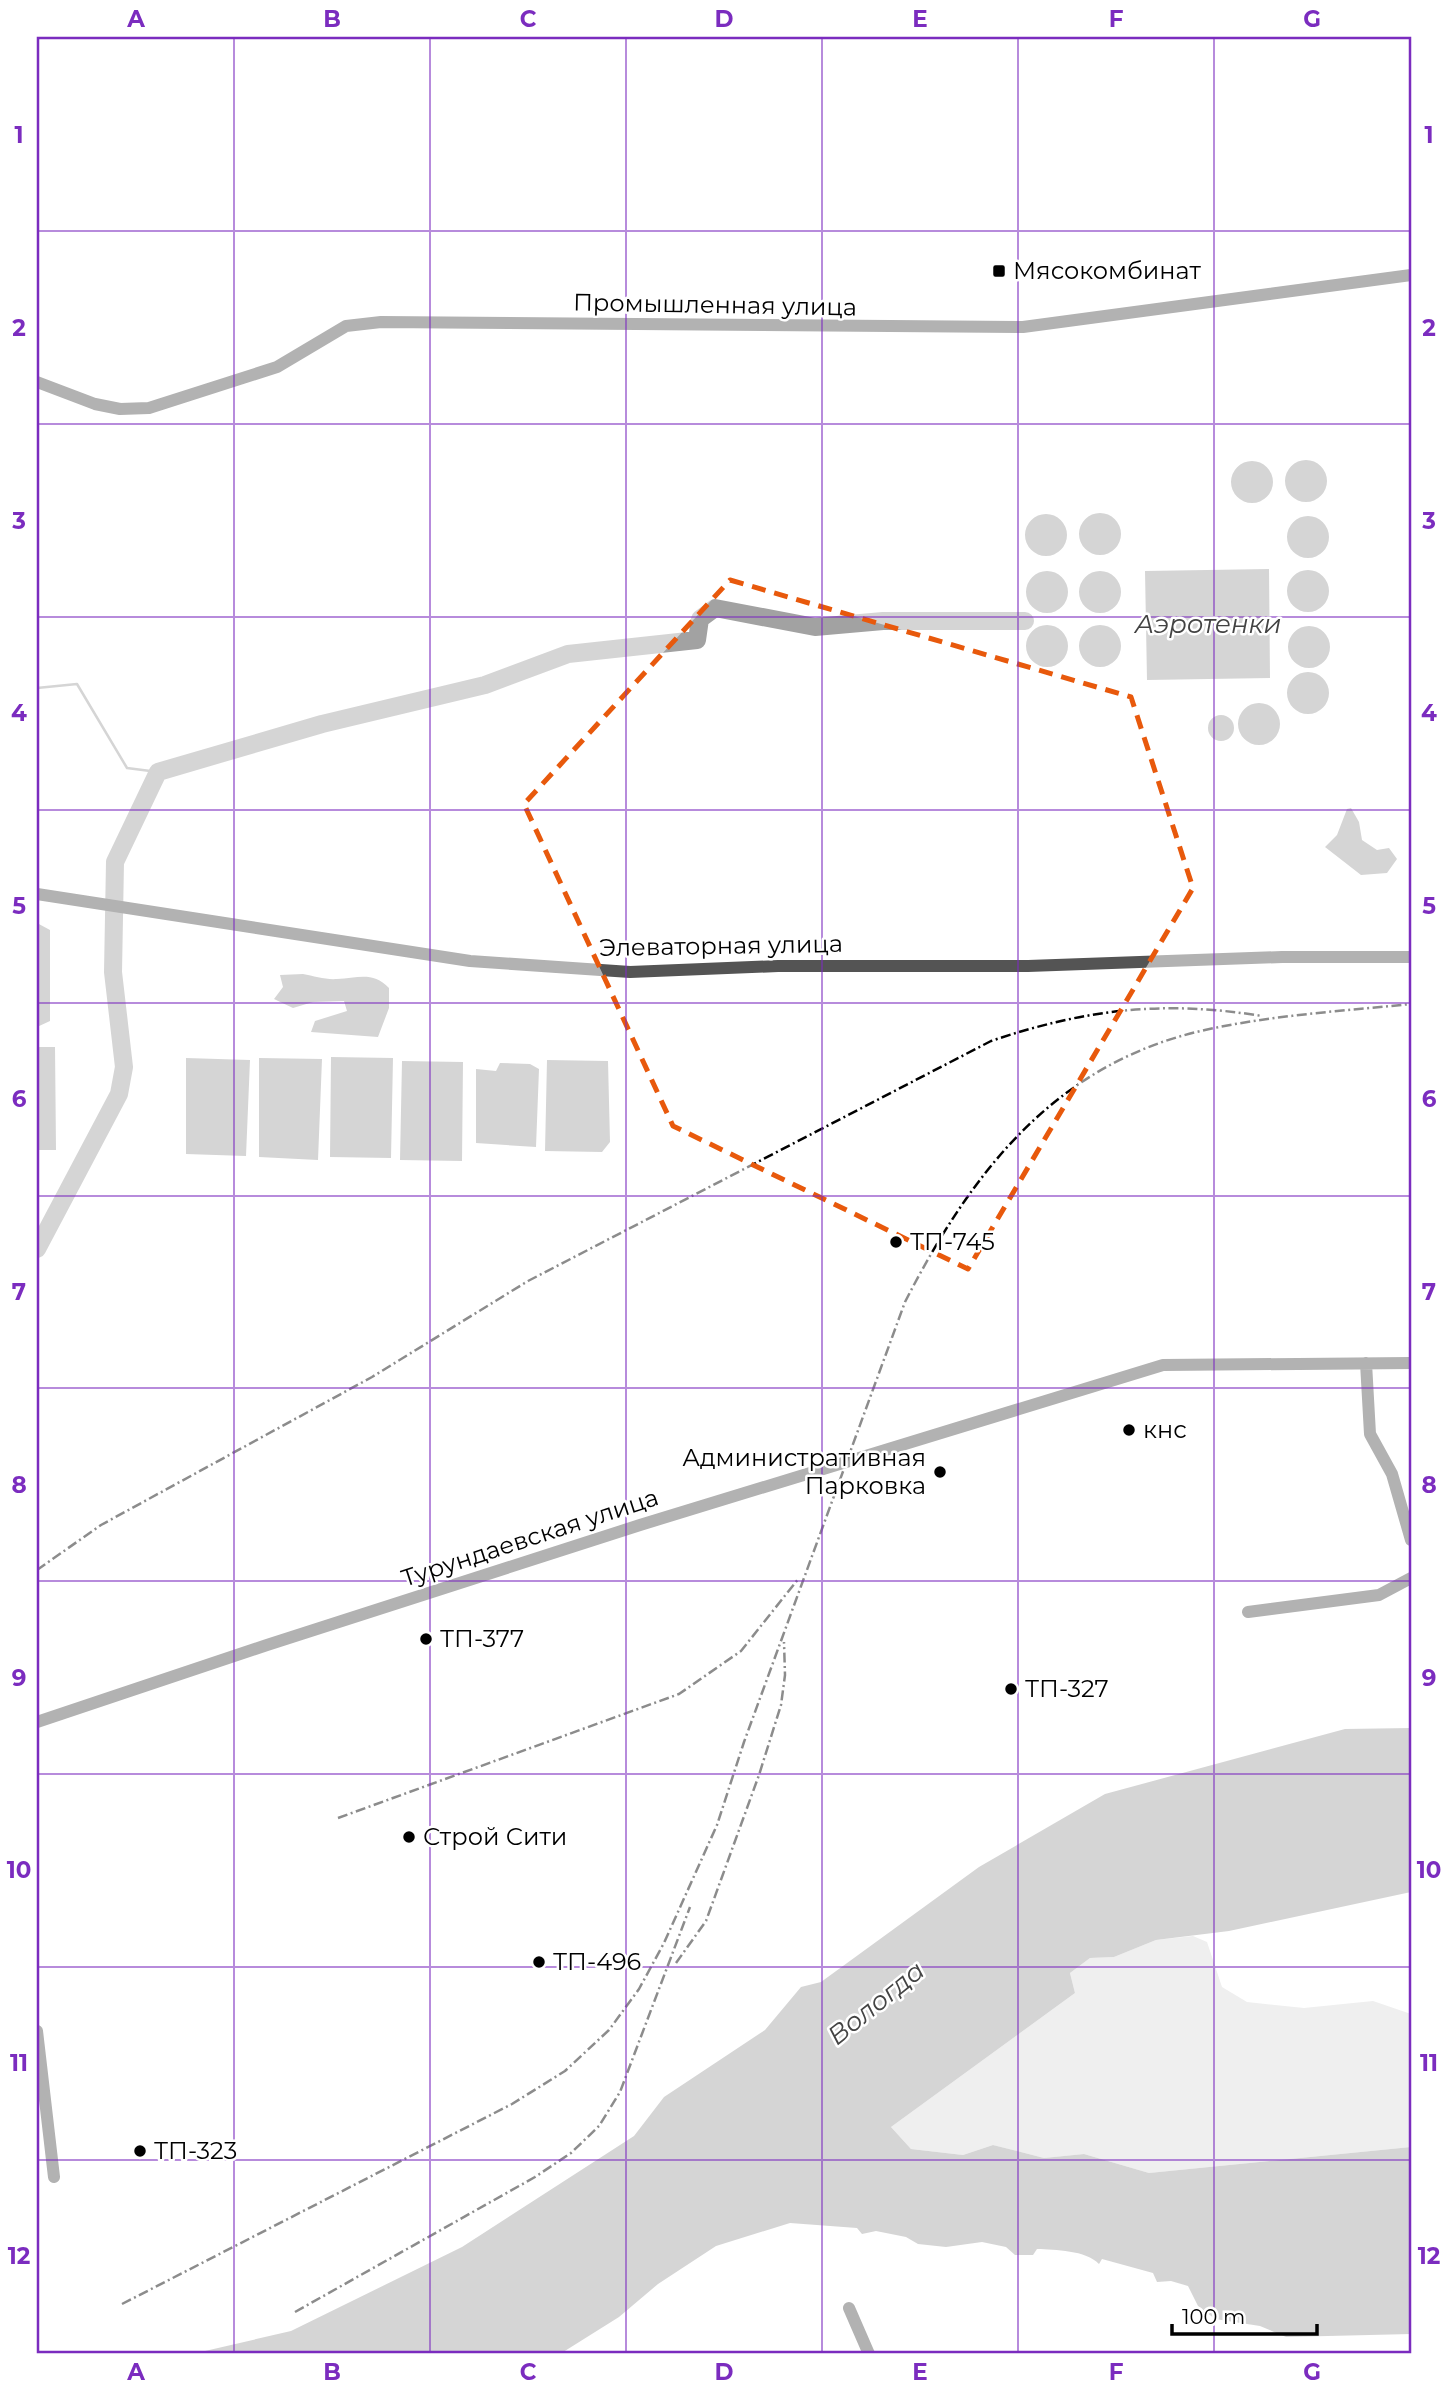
<svg xmlns="http://www.w3.org/2000/svg" width="1448" height="2391" font-family="Montserrat,sans-serif">
	<rect width="100%" height="100%" fill="#fff"/>
	<path fill="#dbdbdb" d="M1193,1936L1207,1942L1222,1987L1247,2002L1304,2008L1373,2001L1411,2014V2147L1149,2173L1084,2154L1044,2158L993,2145L963,2155L911,2149L891,2127L1075,1993L1070,1973L1090,1958L1114,1957L1156,1940Z"/>
	<path fill="#a2a2a2" d="M1285 481a21 21 0 1 1 42 0a21 21 0 1 1-42 0Z
		M1231 482a21 21 0 1 1 42 0a21 21 0 1 1-42 0Z
		M1079 534a21 21 0 1 1 42 0a21 21 0 1 1-42 0Z
		M1025 535a21 21 0 1 1 42 0a21 21 0 1 1-42 0Z
		M1287 537a21 21 0 1 1 42 0a21 21 0 1 1-42 0Z
		M1269,569L1270,678L1147,680L1145,571Z
		M1287 591a21 21 0 1 1 42 0a21 21 0 1 1-42 0Z
		M1079 592a21 21 0 1 1 42 0a21 21 0 1 1-42 0Z
		M1026 592a21 21 0 1 1 42 0a21 21 0 1 1-42 0Z
		M1026 646a21 21 0 1 1 42 0a21 21 0 1 1-42 0Z
		M1079 646a21 21 0 1 1 42 0a21 21 0 1 1-42 0Z
		M1288 647a21 21 0 1 1 42 0a21 21 0 1 1-42 0Z
		M1287 693a21 21 0 1 1 42 0a21 21 0 1 1-42 0Z
		M1238 724a21 21 0 1 1 42 0a21 21 0 1 1-42 0Z
		M1208 728a13 13 0 1 1 26 0a13 13 0 1 1-26 0Z
		M1351,808L1359,822L1362,840L1377,850L1389,848L1397,859L1387,873L1361,875L1325,847L1337,835L1347,809Z
		M37,923L50,930V1021L37,1027Z
		M303,974C314,976 326,980 337,979C358,978 373,971 389,988V1008L378,1037L311,1032L315,1021L347,1011L344,1001L313,1002L293,1008L274,999L283,987L280,975Z
		M37,1047H55L56,1150H37Z
		M331,1057L393,1058L391,1158L330,1157Z
		M186,1058L250,1060L246,1156L186,1154Z
		M259,1058L322,1059L318,1160L259,1157Z
		M547,1060L608,1061L610,1142L602,1152L545,1151Z
		M402,1061L463,1062L462,1161L400,1160Z
		M500,1063L530,1064L539,1069L536,1147L476,1143V1069L496,1071Z
		M1411,1728V1892L1229,1931L1156,1940L1114,1957L1090,1958L1070,1973L1075,1993L891,2127L911,2149L963,2155L993,2145L1044,2158L1084,2154L1149,2173L1411,2147V2334L1286,2337L1260,2326L1215,2319L1198,2306L1188,2286L1171,2281L1157,2282L1153,2273L1102,2259L1099,2264C1086,2250 1055,2250 1037,2249L1033,2255H1015L1006,2247L982,2242L946,2247L918,2244L906,2237L876,2231L862,2234L857,2228L790,2223L716,2246L658,2284L619,2317L560,2354H192L291,2331L462,2247L634,2136L664,2097L765,2030L801,1987L821,1982L979,1867L1105,1794L1345,1729Z"/>
	<g fill="none" stroke-linecap="round" stroke-linejoin="round">
		<path stroke="#a2a2a2" stroke-width="2.5" d="M37,688L77,684L127,768L158,772"/>
		<path stroke="#a2a2a2" stroke-width="18" d="M37,1249L119,1094L124,1067L113,972L115,862L158,772L322,724L485,685L568,654L697,640L700,619L715,608L815,627L883,621H1025"/>
		<path stroke="#545454" stroke-width="12" d="M37,382L95,404L120,409L149,408L277,367L346,326L381,322L1023,327L1411,275
			M37,894L470,961L630,972L778,966H1028L1282,957H1411
			M1366,1363L1370,1434L1392,1474L1411,1540
			M1248,1612L1379,1595L1411,1578
			M37,1722L267,1645L640,1525L1163,1365L1411,1363
			M37,2031L54,2177
			M849,2308L869,2354"/>
		<path stroke="#000" stroke-width="2.5" stroke-dasharray="10 3.5 2 3.5" stroke-linecap="butt" d="M37,1570L101,1525L372,1377L528,1281L991,1041C1086,1009 1163,1000 1262,1016
			M338,1818L679,1694L741,1651L799,1578
			M676,1963L706,1921L759,1775L781,1705L785,1675L784,1642
			M122,2304L512,2104L565,2071L609,2030L639,1989L664,1943L717,1825L744,1742L905,1302C971,1173 1055,1063 1205,1030C1273,1015 1343,1011 1411,1004
			M295,2312L535,2177L571,2153L599,2126L620,2092L690,1907"/>
	</g>
	<path d="M0 0H1448V2391H0ZM730,580L1131,697L1193,888L968,1269L673,1126L524,804Z" fill="#fff" fill-opacity=".55" fill-rule="evenodd"/>
	<path fill="none" stroke="#e8590c" stroke-width="5" stroke-dasharray="14 9" stroke-linejoin="round" d="M730,580L1131,697L1193,888L968,1269L673,1126L524,804Z"/>
	<path fill="none" stroke="#7b2cbf" stroke-width="2" stroke-opacity="0.55" d="M234,37V2354M430,37V2354M626,37V2354M822,37V2354M1018,37V2354M1214,37V2354M37,231H1411M37,424H1411M37,617H1411M37,810H1411M37,1003H1411M37,1196H1411M37,1388H1411M37,1581H1411M37,1774H1411M37,1967H1411M37,2160H1411"/>
	<g fill="#000" stroke="#fff" stroke-width="2.5">
		<rect x="992" y="264" width="14" height="14" rx="3.5"/>
		<circle cx="896" cy="1242" r="7"/>
		<circle cx="1129" cy="1430" r="7"/>
		<circle cx="940" cy="1472" r="7"/>
		<circle cx="426" cy="1639" r="7"/>
		<circle cx="1011" cy="1689" r="7"/>
		<circle cx="409" cy="1837" r="7"/>
		<circle cx="539" cy="1962" r="7"/>
		<circle cx="140" cy="2151" r="7"/>
	</g>
	<g text-anchor="middle" stroke-width="5" stroke-linejoin="round" paint-order="stroke">
		<g font-size="24" fill="#000" stroke="#fff" text-anchor="start">
			<text x="1013" y="279">Мясокомбинат</text>
			<text x="910" y="1250">ТП-745</text>
			<text x="1143" y="1438">кнс</text>
			<text x="926" y="1466" text-anchor="end">Административная<tspan x="926" dy="28">Парковка</tspan></text>
			<text x="440" y="1647">ТП-377</text>
			<text x="1025" y="1697">ТП-327</text>
			<text x="423" y="1845">Строй Сити</text>
			<text x="553" y="1970">ТП-496</text>
			<text x="154" y="2159">ТП-323</text>
		</g>
		<g font-size="24" fill="#000" stroke="#fff">
			<text transform="translate(715 305) rotate(1)" y="8">Промышленная улица</text>
			<text transform="translate(721 946) rotate(-1)" y="8">Элеваторная улица</text>
			<text transform="translate(530 1538) rotate(-18)" y="8">Турундаевская улица</text>
		</g>
		<g font-size="26" font-style="italic" fill="#434343" stroke="#fff">
			<text x="1208" y="633">Аэротенки</text>
			<text transform="translate(876 2003) rotate(-39)" y="9">Вологда</text>
		</g>
	</g>
	<rect width="1448" height="2391" fill="none" stroke="#ffffff" stroke-width="77"/>
	<path d="M1172 2324v10h145v-10" fill="none" stroke="#000000" stroke-width="3.5"/>
	<text x="1182" y="2324" font-size="21" fill="#000000" stroke="#ffffff" stroke-width="5" paint-order="stroke">100 m</text>
	<rect x="38" y="38" width="1372" height="2314" fill="none" stroke="#7b2cbf" stroke-width="2.5"/>
	<g font-size="23" text-anchor="middle" font-weight="bold" fill="#7b2cbf">
		<text x="136" y="27">A</text>
		<text x="332" y="27">B</text>
		<text x="528" y="27">C</text>
		<text x="724" y="27">D</text>
		<text x="920" y="27">E</text>
		<text x="1116" y="27">F</text>
		<text x="1312" y="27">G</text>
		<text x="19" y="143">1</text>
		<text x="1429" y="143">1</text>
		<text x="19" y="336">2</text>
		<text x="1429" y="336">2</text>
		<text x="19" y="529">3</text>
		<text x="1429" y="529">3</text>
		<text x="19" y="721">4</text>
		<text x="1429" y="721">4</text>
		<text x="19" y="914">5</text>
		<text x="1429" y="914">5</text>
		<text x="19" y="1107">6</text>
		<text x="1429" y="1107">6</text>
		<text x="19" y="1300">7</text>
		<text x="1429" y="1300">7</text>
		<text x="19" y="1493">8</text>
		<text x="1429" y="1493">8</text>
		<text x="19" y="1686">9</text>
		<text x="1429" y="1686">9</text>
		<text x="19" y="1878">10</text>
		<text x="1429" y="1878">10</text>
		<text x="19" y="2071">11</text>
		<text x="1429" y="2071">11</text>
		<text x="19" y="2264">12</text>
		<text x="1429" y="2264">12</text>
		<text x="136" y="2380">A</text>
		<text x="332" y="2380">B</text>
		<text x="528" y="2380">C</text>
		<text x="724" y="2380">D</text>
		<text x="920" y="2380">E</text>
		<text x="1116" y="2380">F</text>
		<text x="1312" y="2380">G</text>
	</g>
</svg>
